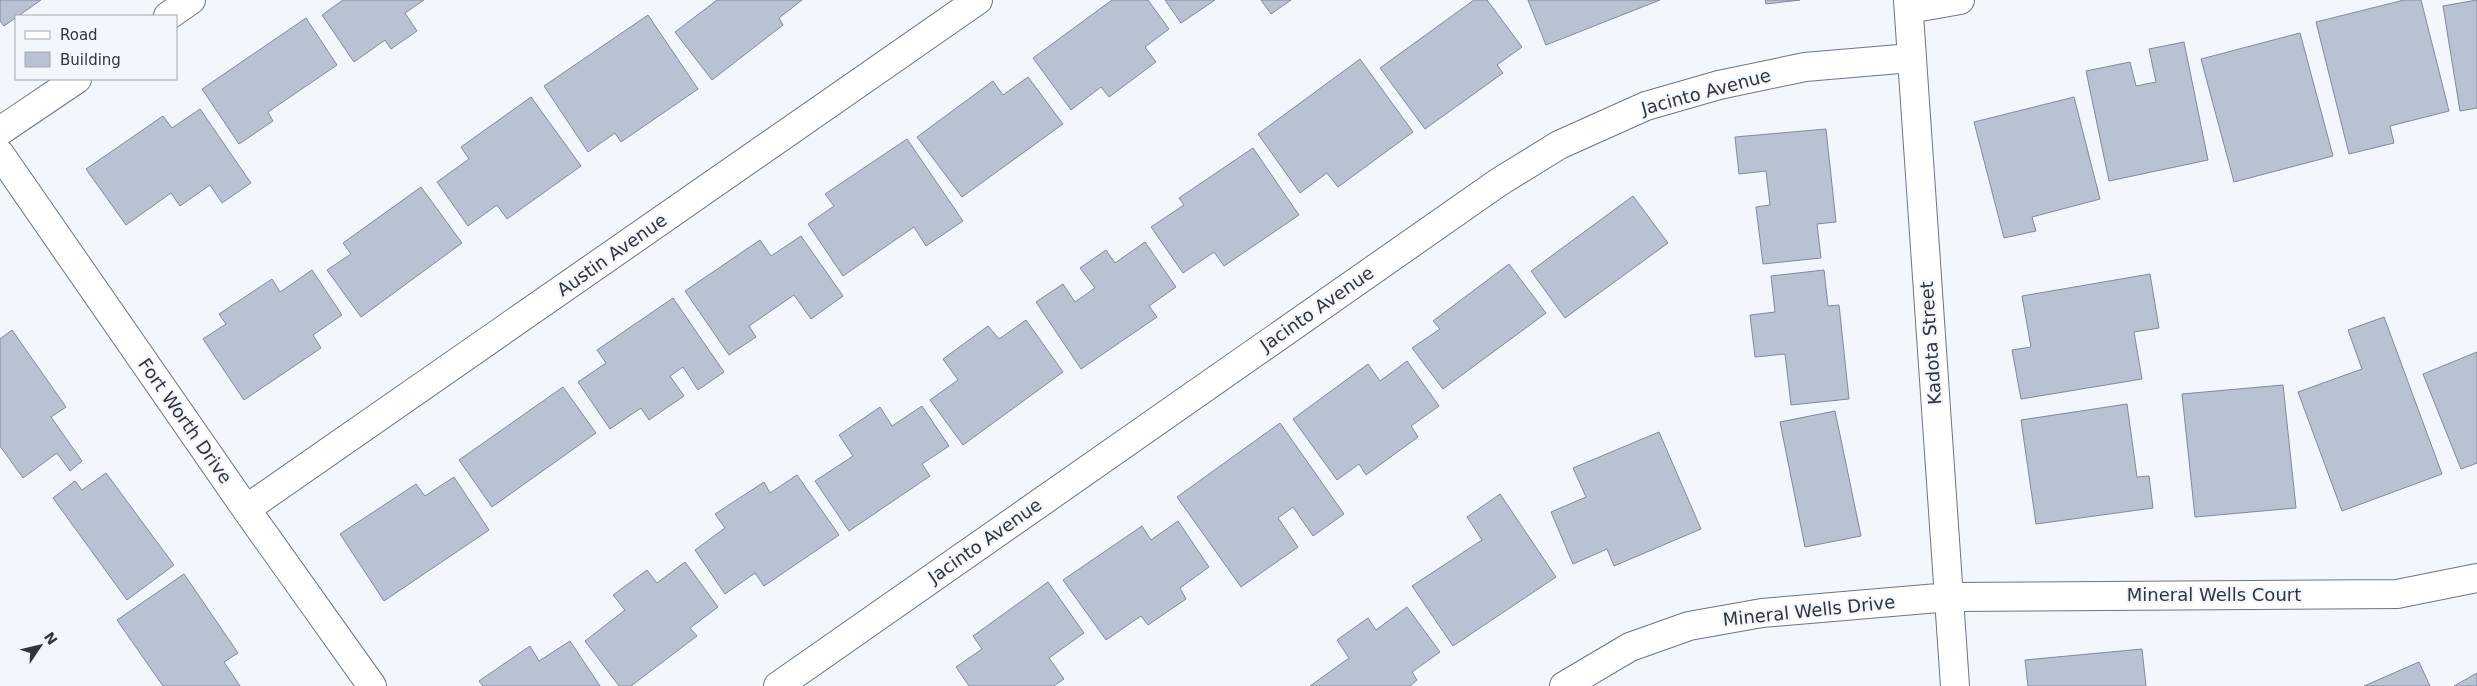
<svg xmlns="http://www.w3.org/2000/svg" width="2477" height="686" font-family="'DejaVu Sans',sans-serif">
	<rect width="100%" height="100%" fill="#f2f6fd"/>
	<path fill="#b8c2d3" stroke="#818a9a" d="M0,0H41L4,26L0,21Z
		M343,0H424L405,13L417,31L391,49L385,40L354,62L322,15Z
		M717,0H802L779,18L783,25L712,80L675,32Z
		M1112,0H1148L1169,29L1145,47L1156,62L1109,97L1101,87L1071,110L1033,58Z
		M1165,0H1215L1181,23Z
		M1261,0H1291L1271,14Z
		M1474,0H1487L1522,47L1497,65L1503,73L1425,129L1380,68Z
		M1528,0H1660L1546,45Z
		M1765,0H1800L1766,4Z
		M2404,0H2421L2449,111L2390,126L2394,143L2349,154L2316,22Z
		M2477,0V108L2460,111L2443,6Z
		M648,15L698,89L621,142L615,133L588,152L544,86Z
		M306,18L337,65L268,112L273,121L239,144L202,89Z
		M2300,33L2333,156L2234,182L2201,59Z
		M2184,42L2208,160L2109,181L2086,71L2130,62L2136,86L2156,82L2149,49Z
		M1360,59L1413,132L1338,187L1327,173L1300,193L1258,134Z
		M1028,77L1063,124L962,197L917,137L993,81L1003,95Z
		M531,97L581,166L507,219L497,205L468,226L437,182L469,159L461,147Z
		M2074,97L2100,199L2032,217L2036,231L2004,238L1974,122Z
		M200,109L251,183L222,203L210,185L180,206L171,193L126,225L86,169L163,116L172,128Z
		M1826,129L1836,222L1817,224L1821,258L1763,264L1756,207L1770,205L1766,171L1739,174L1735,137Z
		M907,139L963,221L926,246L914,227L843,276L808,224L834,206L825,194Z
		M1253,148L1299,215L1224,266L1214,252L1183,273L1151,227L1184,205L1179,198Z
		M421,187L462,243L361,317L327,270L351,254L343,243Z
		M1633,196L1668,243L1565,318L1531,271Z
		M801,236L843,296L811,319L794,295L749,326L756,337L729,355L685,291L760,240L771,256Z
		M1145,242L1176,287L1149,306L1157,317L1081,369L1036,302L1063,284L1075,302L1095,288L1080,268L1106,250L1115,263Z
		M1509,264L1546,313L1443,389L1412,348L1440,329L1433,321Z
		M312,270L342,315L313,335L321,348L244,400L203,339L226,324L219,314L272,279L280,292Z
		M1824,270L1828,306L1839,305L1849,399L1791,405L1785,354L1755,357L1750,315L1775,312L1771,276Z
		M2150,274L2159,328L2134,332L2142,379L2021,399L2012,350L2031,347L2022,296Z
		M673,298L724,372L698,390L683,367L670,376L684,396L649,420L641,408L610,429L578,382L606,363L597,350Z
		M2384,317L2442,474L2342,511L2298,392L2362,369L2348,330Z
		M1026,320L1063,372L963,445L930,400L958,380L943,359L988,326L999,339Z
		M12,330L66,407L51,417L82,461L70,471L57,453L23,478L0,446V339Z
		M2477,352V463L2461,469L2423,374Z
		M1407,361L1439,406L1411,426L1418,437L1366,475L1359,464L1337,480L1293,419L1368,364L1380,381Z
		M2283,385L2296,508L2195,517L2182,394Z
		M563,387L596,433L492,507L459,460Z
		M2127,404L2137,477L2149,476L2153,508L2036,524L2021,420Z
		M922,406L949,446L922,464L930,476L849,531L815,481L853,456L839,435L880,407L892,426Z
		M1835,411L1861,536L1805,547L1780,422Z
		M1280,423L1344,514L1313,536L1293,507L1278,518L1298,547L1241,587L1177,497Z
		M1659,432L1701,529L1614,566L1607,549L1573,564L1551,512L1586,497L1573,468Z
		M106,473L174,565L127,600L53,498L75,481L82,490Z
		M797,475L839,535L764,586L755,573L725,594L695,550L725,528L715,514L764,482L770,493Z
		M454,477L489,530L384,601L340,534L416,484L425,496Z
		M1500,494L1556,577L1453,646L1412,586L1482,540L1467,517Z
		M1178,521L1209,567L1180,588L1186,599L1148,625L1141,616L1106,640L1063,580L1142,526L1151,540Z
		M685,562L718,607L690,628L697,636L631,686H619L585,641L625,610L613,595L647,570L657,583Z
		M184,574L238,653L224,662L240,686H163L117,620Z
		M1048,582L1084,633L1049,658L1064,679L1054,686H969L956,667L982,649L973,636Z
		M1407,607L1440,652L1412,672L1417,680L1410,686H1310L1349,658L1337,640L1368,618L1376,630Z
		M570,641L600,686H483L479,681L530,646L539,661Z
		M2142,649L2146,686H2028L2025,660Z
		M2419,662L2430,686H2364Z
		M2477,673V686H2454Z"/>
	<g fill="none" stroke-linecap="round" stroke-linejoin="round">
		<g stroke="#6c7584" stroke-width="30">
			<path id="minor" d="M1908,0L1955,686
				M1909,9L1960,0
				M168,16L191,0
				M0,131L77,79
				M0,154L246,509L372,686
				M246,509L978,0
				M778,686L1499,182L1559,145L1646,106L1719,85L1805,67L1911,58
				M1564,686L1630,647L1689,626L1762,613L1950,597L2397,594L2477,578"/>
		</g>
		<use href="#minor" stroke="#fff" stroke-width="28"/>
	</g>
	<g text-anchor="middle" stroke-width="4.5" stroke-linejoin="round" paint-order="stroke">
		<g font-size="18" fill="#31343b" stroke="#f2f6fd">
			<text transform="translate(1706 92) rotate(-15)" y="6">Jacinto Avenue</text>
			<text transform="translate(612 255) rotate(-35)" y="6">Austin Avenue</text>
			<text transform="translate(1317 309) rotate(-35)" y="6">Jacinto Avenue</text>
			<text transform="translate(1931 343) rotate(-94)" y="6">Kadota Street</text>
			<text transform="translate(185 421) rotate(55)" y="6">Fort Worth Drive</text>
			<text transform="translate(985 541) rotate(-35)" y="6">Jacinto Avenue</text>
			<text x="2214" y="601">Mineral Wells Court</text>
			<text transform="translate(1809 611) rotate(-6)" y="6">Mineral Wells Drive</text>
		</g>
	</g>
	<rect x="15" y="15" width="162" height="65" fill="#f2f6fd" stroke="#a5a8af"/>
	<rect x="25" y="31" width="25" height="8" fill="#ffffff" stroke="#a5a8af"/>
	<text x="60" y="40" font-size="15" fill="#31343b">Road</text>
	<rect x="25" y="52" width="25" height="15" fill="#b8c2d3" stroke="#a5a8af"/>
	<text x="60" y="65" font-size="15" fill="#31343b">Building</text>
	<g transform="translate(40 646) rotate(55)" stroke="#f2f6fd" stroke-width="4" paint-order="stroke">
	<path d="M0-4L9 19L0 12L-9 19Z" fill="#31343b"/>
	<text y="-8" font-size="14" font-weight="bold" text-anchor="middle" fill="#31343b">N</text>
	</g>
</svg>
